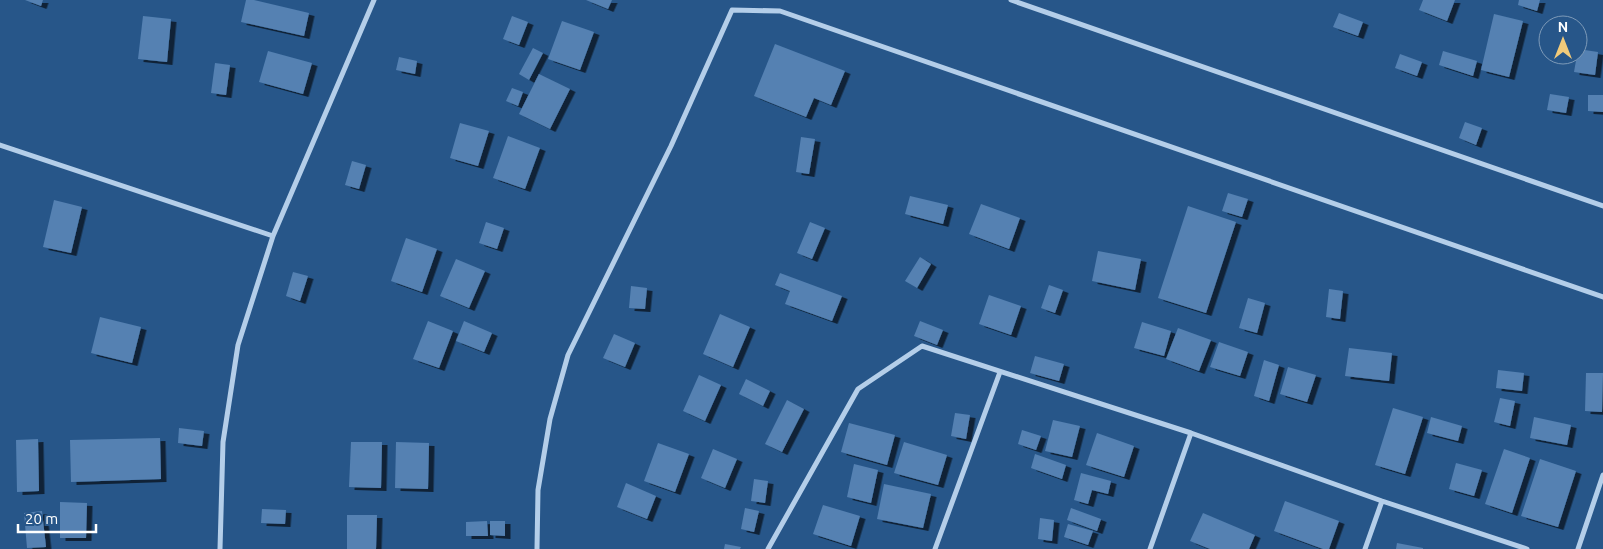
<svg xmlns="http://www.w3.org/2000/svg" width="1603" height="549" font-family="Ubuntu,sans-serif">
	<defs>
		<filter id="shadow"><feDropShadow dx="5.5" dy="3" stdDeviation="0" flood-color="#0009"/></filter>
	</defs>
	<rect width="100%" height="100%" fill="#275689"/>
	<path fill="#5481b2" filter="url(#shadow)" d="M25,0H43L41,6Z
		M246,0H254L309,13L304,36L241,22Z
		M586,0H612L608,9Z
		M1423,0H1455L1447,21L1419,10Z
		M1519,0H1540L1537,11L1518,5Z
		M1339,13L1363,22L1358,36L1333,27Z
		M1494,14L1523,21L1509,77L1481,70Z
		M143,16L171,19L167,62L138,59Z
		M512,16L528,22L519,45L503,39Z
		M562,21L594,32L580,70L548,59Z
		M775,44L845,71L831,105L814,98L806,117L754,96Z
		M533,48L543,53L529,80L519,74Z
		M1578,49L1598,52L1595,75L1574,72Z
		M268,51L312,63L303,94L259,82Z
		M1443,51L1477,61L1473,76L1439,65Z
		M1400,54L1422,62L1417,76L1395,68Z
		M399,57L417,61L415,74L396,70Z
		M215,63L230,65L226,95L211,93Z
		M539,74L570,89L550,129L519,114Z
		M512,88L523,92L518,106L506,101Z
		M1550,94L1569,97L1566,113L1547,110Z
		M1588,95H1603V112L1588,111Z
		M1465,122L1482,128L1476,145L1459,138Z
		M460,123L489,131L478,166L450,158Z
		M508,136L540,148L525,189L493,178Z
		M801,137L815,139L809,174L796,172Z
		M352,161L366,165L359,189L345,185Z
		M1228,193L1248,199L1242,217L1222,211Z
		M910,196L948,205L943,224L905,214Z
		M54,200L82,207L71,253L43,247Z
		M981,204L1020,218L1009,249L969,234Z
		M1188,206L1236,222L1206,313L1158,298Z
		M486,222L504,228L497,249L479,243Z
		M810,222L825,228L812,259L797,253Z
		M406,238L437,249L422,292L391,281Z
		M1098,251L1141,259L1135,290L1092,281Z
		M920,257L931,264L917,288L905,281Z
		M456,259L485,271L469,308L440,296Z
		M293,272L308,276L300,301L286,296Z
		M780,273L842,296L832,321L785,304L790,291L775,285Z
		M1049,285L1063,290L1055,313L1041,308Z
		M631,286L647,288L645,309L629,308Z
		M1329,289L1343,291L1340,319L1326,317Z
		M989,295L1021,306L1011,335L979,324Z
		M1248,298L1265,303L1257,333L1239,328Z
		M720,314L750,327L733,367L703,354Z
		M100,317L141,327L132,363L91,353Z
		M428,321L453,331L439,368L413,359Z
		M464,321L492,333L484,352L456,341Z
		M920,321L943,330L937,345L914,336Z
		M1142,322L1171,331L1164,356L1134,348Z
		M1178,328L1211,340L1199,371L1166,359Z
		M614,334L635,343L625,367L603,358Z
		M1219,342L1248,352L1240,376L1210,367Z
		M1349,348L1392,353L1389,381L1345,376Z
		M1035,356L1064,364L1059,381L1030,373Z
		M1264,360L1279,365L1269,401L1254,396Z
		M1288,367L1316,375L1307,402L1280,394Z
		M1498,370L1524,373L1522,391L1496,388Z
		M1586,373H1603L1602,412L1585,411Z
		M699,375L721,385L705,421L683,411Z
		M746,379L770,391L763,406L739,394Z
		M1500,398L1515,401L1510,426L1494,422Z
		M787,400L804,409L782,452L765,444Z
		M1393,408L1423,417L1405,474L1375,465Z
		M955,413L970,415L966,439L951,436Z
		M1431,417L1462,426L1458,441L1427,433Z
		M1534,417L1571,425L1567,445L1530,438Z
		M1053,420L1080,426L1072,457L1045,451Z
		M849,423L895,435L887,465L841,452Z
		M179,428L204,431L202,446L178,443Z
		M1022,430L1041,436L1036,450L1018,444Z
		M1097,433L1134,446L1124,477L1086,465Z
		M160,438L161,479L71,482L70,440Z
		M38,439L39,491L17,492L16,440Z
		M351,442H382L381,488L349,487Z
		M396,442L429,443L428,489L395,488Z
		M904,442L947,455L938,485L894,473Z
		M658,443L689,454L675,492L644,481Z
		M713,449L737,459L725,488L701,478Z
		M1504,449L1530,458L1512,513L1485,504Z
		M1035,454L1066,465L1062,479L1031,468Z
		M1540,459L1576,471L1558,527L1521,516Z
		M1456,463L1482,470L1474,496L1449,489Z
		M854,464L878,470L871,503L847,497Z
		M1081,473L1111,481L1108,494L1092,490L1088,504L1074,500Z
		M754,479L768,481L765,503L751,501Z
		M626,483L656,496L647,519L617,507Z
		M884,484L931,494L923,528L877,519Z
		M1285,501L1339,521L1329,549H1323L1274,531Z
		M60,502L87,503L86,538H60Z
		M823,505L860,516L851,546L813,534Z
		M745,508L759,511L754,532L741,529Z
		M1071,508L1101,519L1097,531L1067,520Z
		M262,509L286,510L285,524L261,523Z
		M42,511L46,547L27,548L24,513Z
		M1203,513L1255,535L1249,549H1210L1190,541Z
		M347,515H377L376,549H347Z
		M1040,518L1054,520L1052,541L1038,539Z
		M487,521L488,536H466V522Z
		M490,521H505V536L490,535Z
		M1068,524L1093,531L1088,545L1064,537Z
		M1397,543L1423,548V549H1396Z
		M725,544L741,547L740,549H724Z"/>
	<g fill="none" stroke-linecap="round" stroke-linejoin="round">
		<path stroke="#b4cee9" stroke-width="5" d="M1011,0L1603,206
			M0,145L273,236
			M220,549L223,442L238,345L273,236L374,0
			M537,549L538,490L550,419L568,355L671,146L732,10L780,11L1603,297
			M768,549L858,389L922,346L1191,433L1382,501L1527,549
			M935,549L1000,372
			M1150,549L1191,433
			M1365,549L1382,501
			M1578,549L1603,475"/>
	</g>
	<g transform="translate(1563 40)"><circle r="24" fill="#275689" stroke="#7d9ab8"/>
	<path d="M0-4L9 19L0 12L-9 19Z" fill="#f1ca7a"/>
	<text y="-8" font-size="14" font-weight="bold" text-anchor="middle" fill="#ffffff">N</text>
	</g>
	<path d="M18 524v8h78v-8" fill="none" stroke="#ffffff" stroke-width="2.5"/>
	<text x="25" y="524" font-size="15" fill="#ffffff" stroke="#275689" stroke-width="4" paint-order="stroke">20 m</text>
</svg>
